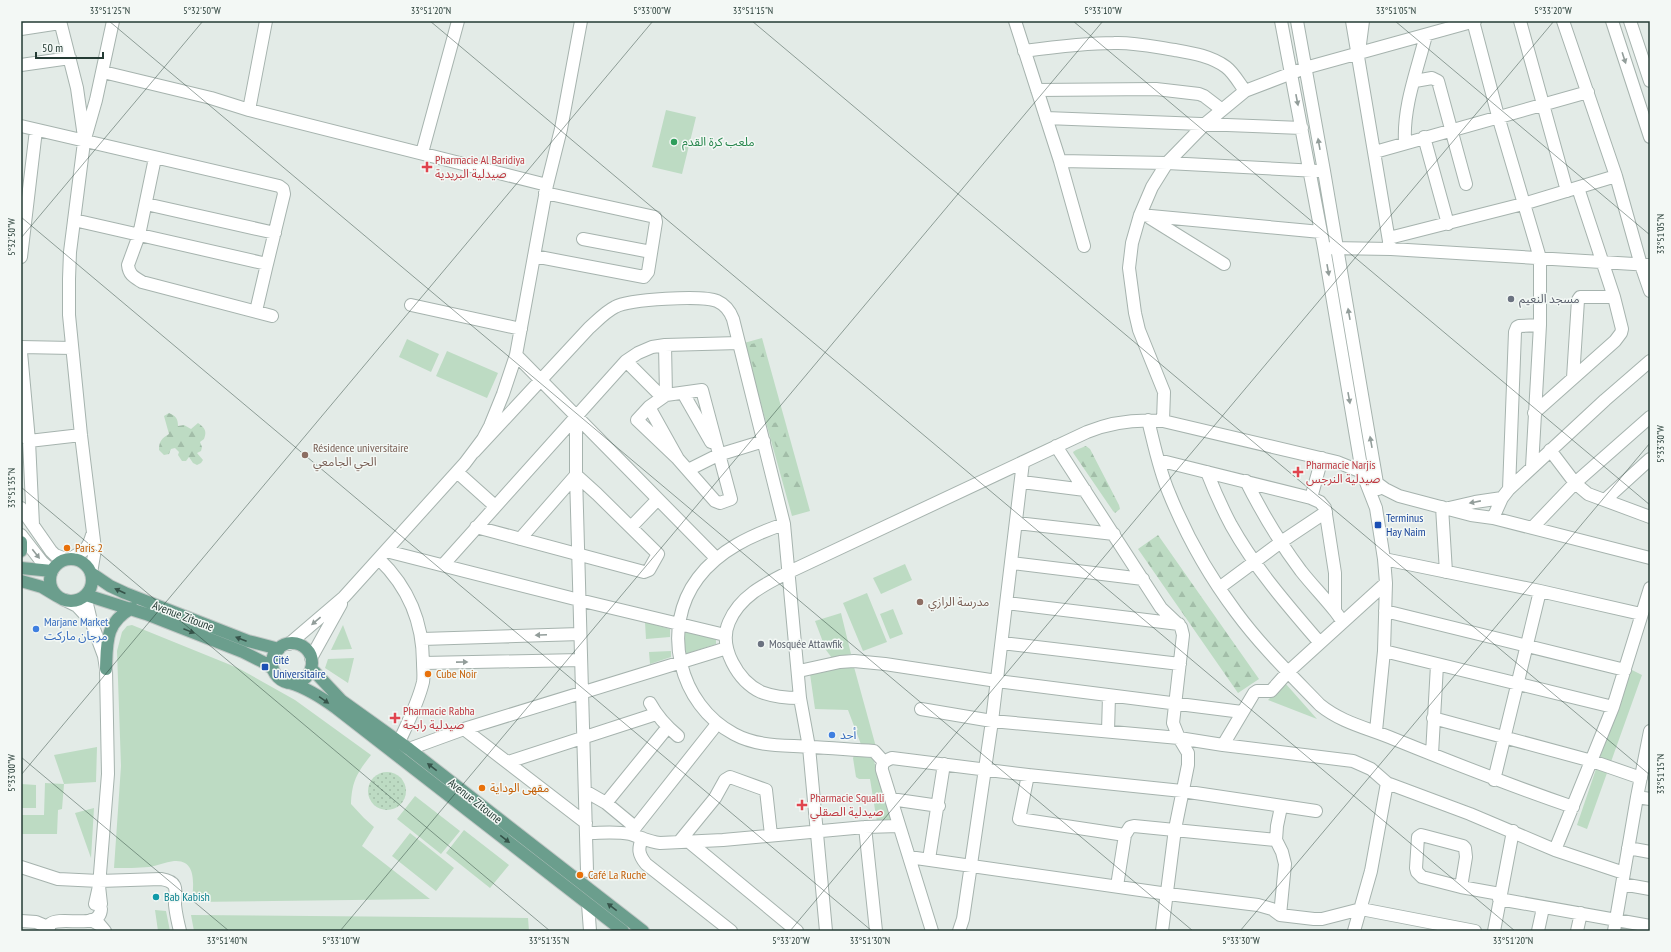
<svg xmlns="http://www.w3.org/2000/svg" width="1671" height="952" font-family="'PT Sans Narrow','Noto Sans Arabic',sans-serif">
	<defs>
		<pattern id="forest-firs" width="22" height="20" patternUnits="userSpaceOnUse"><rect width="22" height="20" fill="#bddbc3"/><path d="M5 1l3.5 6h-7zM16 11l3.5 6h-7z" fill="#a2bda8"/></pattern>
		<pattern id="park-dots" width="8" height="8" patternUnits="userSpaceOnUse"><rect width="8" height="8" fill="#bddbc3"/><path d="M2 2h.1M6 6h.1" fill="none" stroke="#a2bda8" stroke-width="1.8" stroke-linecap="round"/></pattern>
	</defs>
	<rect width="100%" height="100%" fill="#e3ebe7"/>
	<path fill="#bddbc3" d="M666,110L696,117L682,174L652,167Z
		M762,338L810,511L792,516L744,343Z
		M407,339L439,354L431,372L399,357Z
		M447,351L498,373L487,398L436,376Z
		M905,564L912,580L881,594L873,578Z
		M867,593L887,642L863,651L843,603Z
		M893,609L903,634L890,639L880,614Z
		M841,613L851,654L832,658L826,650L815,621Z
		M645,622L670,629V637L646,639Z
		M132,625L238,668L295,700L371,755C357,773 352,781 351,804L364,818L374,827L362,846L430,899L192,902C193,887 198,859 174,861C165,862 157,866 149,867C138,868 126,868 114,868L121,766L117,651L122,632L127,626Z
		M343,625L352,649L331,650Z
		M685,631L716,639V644L686,654L684,643Z
		M671,651V657L650,664L649,652Z
		M354,658L348,683L325,668L328,659Z
		M854,667L876,747H862L848,710L815,709L810,674L833,669Z
		M1630,669L1642,675L1587,829L1577,825Z
		M1285,683L1317,719L1268,700Z
		M97,747L96,782L64,784L62,809L58,810L57,834H21V815H44L45,783L64,784L54,755Z
		M854,756L873,758L892,818L891,820L877,822L870,779H859L856,777L853,758Z
		M21,784L36,785V808H21Z
		M415,796L460,831L441,854L397,819Z
		M94,808L91,858L75,813Z
		M464,830L509,865L490,888L446,853Z
		M410,833L454,868L436,891L392,856Z
		M155,910L166,911L170,931H158Z
		M191,915L528,918L529,931H194Z"/>
	<path fill="url(#forest-firs)" d="M760,342L767,366L754,369L747,345Z
		M169,413C176,416 178,419 178,426L184,425L191,429L198,423C205,428 207,431 204,439L200,442L202,447L201,451L197,453L203,460L201,463L197,465L193,463L189,457L186,461H182L178,455L179,452L175,448L171,449L169,454L164,455L159,450C159,441 162,438 169,434L164,416Z
		M782,421L792,457L780,460L769,424Z
		M1086,446L1090,449L1119,505L1120,509L1115,513L1113,511L1074,454L1073,452L1076,450Z
		M796,470L802,490L789,494L783,474Z
		M1158,535L1259,679L1238,693L1138,549Z"/>
	<path fill="url(#park-dots)" d="M368 791a19 19 0 1 1 38 0a19 19 0 1 1-38 0Z"/>
	<g fill="none" stroke-linecap="round" stroke-linejoin="round">
		<g stroke="#a6b3ae" stroke-width="14">
			<path id="minor" d="M60,21L77,88L84,137
				M1015,21L1060,161L1084,246
				M1281,21L1324,248L1362,472L1376,508L1384,559L1386,583L1384,651L1376,731
				M1297,21L1324,171L1378,489
				M1352,21L1390,247
				M1473,21L1498,116L1540,258V325L1532,467
				M1520,21L1567,191
				M1563,21L1616,176L1641,265L1650,291
				M1612,21L1650,137
				M1630,21L1650,81
				M21,29L60,23
				M1360,44L1363,21
				M1024,51C1054,47 1084,43 1114,43C1134,42 1155,47 1175,50C1192,53 1211,56 1226,67C1234,73 1239,83 1245,91
				M21,65L70,58
				M103,72L211,98L249,110L547,185
				M1415,81L1432,78L1438,81L1466,184
				M1037,90L1156,89L1199,94L1204,96L1221,109
				M249,110L266,21
				M1046,118L1302,128
				M21,126L279,186L283,189L284,194L267,264L74,220
				M1424,137L1448,224
				M1405,142C1403,106 1417,71 1426,35
				M1375,152L1588,92
				M422,153L458,21
				M155,158L139,235L128,265C129,275 134,277 142,282L272,316
				M1060,161L1167,163L1317,171
				M146,204L275,233
				M1140,215L1321,232
				M1150,218L1224,264
				M1389,238L1523,204L1616,176
				M583,239L651,252
				M1330,248L1391,249L1650,265
				M534,256L644,277L648,272L656,222L655,217L545,193
				M21,257L36,130
				M411,305L521,329
				M256,311L267,264
				M665,345L666,395
				M21,347L72,348
				M21,352L29,441L33,525
				M516,355L716,558
				M626,361L662,397
				M1573,378L1578,300L1580,297H1614
				M683,393L711,442
				M649,407L678,459L715,501L720,503L731,499L702,390L666,395L649,407L637,420L678,459
				M1534,413L1615,341L1621,333L1622,329L1614,297L1578,188
				M576,416V475L587,871
				M1148,420C1154,444 1159,470 1169,493C1186,535 1209,576 1236,612C1261,646 1291,675 1320,705C1342,723 1368,728 1394,739C1453,763 1512,786 1573,807
				M1163,421L1164,392L1139,330L1135,313L1129,268L1132,243L1140,215L1152,187L1167,163L1205,124L1245,91L1305,68L1475,21
				M24,435L29,441L81,435
				M1056,446L1161,608L1181,627L1183,635L1173,723L1179,738L1223,745L1353,761L1371,769L1387,783L1470,814L1555,850L1624,873
				M1550,450L1575,483L1588,494L1650,517
				M474,452L589,328C597,321 605,312 615,307C629,299 703,295 717,301C726,305 730,311 733,319L784,524L800,698L809,747L826,931
				M1322,458L1311,498L1320,502L1325,508L1335,573V611L1343,622
				M1158,460L1311,498
				M688,470L718,455L764,441
				M457,472L495,506
				M1207,472C1214,490 1222,508 1231,525C1255,568 1288,606 1320,643
				M1246,481C1262,513 1280,543 1301,571C1312,585 1324,597 1335,611
				M1022,482L1085,490
				M1509,489L1515,332L1517,327L1519,326L1540,325
				M1605,500L1650,459
				M1442,507L1446,572
				M21,508L51,551L55,555L66,559
				M1449,508L1475,502L1502,498
				M1493,518L1502,498L1509,489L1605,400L1650,361
				M1017,523L1114,534
				M784,524C752,535 719,550 698,578C660,628 679,705 734,734C758,747 784,745 810,747C832,748 853,750 874,751L884,762
				M632,526L658,499
				M476,527L644,572L649,570L658,554L597,494L576,475L520,539
				M1532,528L1575,483L1650,417
				M21,535L42,562L52,571
				M386,551L579,600L725,635
				M69,559C83,552 88,550 92,535
				M379,559C408,587 423,623 423,663C423,669 424,676 423,682C418,703 408,722 399,742
				M1384,559L1540,591L1641,614
				M1012,563L1143,579
				M443,565L626,361L638,353L652,347L665,345L739,343
				M91,573L95,549L81,435L69,315V279L70,252L84,142L96,100L113,21
				M1219,588L1281,542L1326,512
				M85,596L91,621L104,656L106,669L108,774L99,886
				M65,600L77,606L90,620
				M1007,603L1179,624
				M1385,611L1625,670
				M422,639L580,634
				M1002,643L1180,664
				M289,644L344,597L465,463L483,439L490,426L503,394L516,355L547,185L561,129L581,21
				M1384,651L1613,707
				M311,658L341,604
				M423,663L581,660
				M799,671L840,662L854,661L885,664L997,681L1242,712
				M800,698C786,698 774,697 761,692C738,681 718,647 729,622C740,596 765,584 789,572L1087,432C1111,422 1137,419 1163,421L1337,462L1362,472L1385,489L1399,496L1471,515L1493,518L1650,558
				M650,703C657,716 666,726 678,736
				M921,709L992,721L1179,738L1188,753V765L1175,829L1162,931
				M1433,718L1592,761L1641,778
				M464,729L586,823
				M1108,731L1109,696
				M1223,745L1254,693L1257,691H1271L1288,672L1386,583
				M409,749L464,729L727,648
				M1432,754L1437,665
				M508,762L656,714
				M1028,775L1019,819L1125,835
				M1494,780L1540,591
				M585,791L606,803L635,827
				M1637,797L1650,799
				M891,799L939,806
				M606,803L667,728
				M865,827L876,931
				M586,833C601,833 616,831 630,834C640,837 649,842 660,843L723,840L865,827L899,826
				M630,834L717,724
				M642,838C638,849 638,854 646,864L731,931
				M688,841L797,931
				M679,842L715,798L725,780L730,777L766,790L771,835
				M1628,848L1650,852
				M1555,850L1613,707L1650,588
				M909,857L1168,894L1258,905L1272,909L1280,915L1314,919H1322L1361,909L1475,931
				M929,859L944,764
				M21,867L58,879L99,881L161,879C180,882 175,891 175,905C176,914 178,923 180,931
				M1622,884L1650,889
				M1117,886L1125,835L1130,827L1134,826L1276,840
				M1461,887L1466,857L1465,848L1463,846L1425,836L1421,835L1418,837L1416,868L1417,872L1422,877L1461,887L1500,894
				M1499,899L1650,926
				M95,904L99,886L101,904
				M588,904L590,931
				M1280,915L1285,864L1282,852L1276,840L1277,826L1281,807
				M91,920L100,925L105,931
				M21,921L36,922L48,927
				M48,931L50,924C62,915 100,931 101,909
				M932,931L882,770C881,763 886,760 892,758L1028,775L1182,791L1316,811
				M959,931L963,919L992,721L1023,462
				M1354,931L1371,871L1387,783
				M1494,931L1513,831
				M1538,931L1543,908
				M1577,931L1581,913
				M1614,931L1637,797L1650,731"/>
		</g>
		<g stroke="#c2c8c6" stroke-width="14">
			<path id="major" d="M21,542V551
				M50 580a21 21 0 1 1 42 0a21 21 0 1 1-42 0Z
				M21,568L52,571
				M91,573L110,586L125,593L248,641L279,649
				M21,581L42,587L57,596
				M86,595L146,614L243,652L263,662L273,669
				M272 663a20 20 0 1 1 40 0a20 20 0 1 1-40 0Z
				M311,668L342,701L409,749L643,931
				M106,669C107,642 105,623 132,608
				M290,683C307,688 321,697 336,708L623,931"/>
		</g>
		<use href="#minor" stroke="#fff" stroke-width="12"/>
		<use href="#major" stroke="#6b9e8d" stroke-width="12"/>
	</g>
	<defs><path id="oneway-solid" d="M-6-.8H1V-3.2L6.5 0L1 3.2V.8H-6Z"/></defs>
	<g fill="#929d9a">
		<use href="#oneway-solid" transform="translate(1624 58) rotate(72)"/>
		<use href="#oneway-solid" transform="translate(1297 100) rotate(79)"/>
		<use href="#oneway-solid" transform="translate(1319 144) rotate(-100)"/>
		<use href="#oneway-solid" transform="translate(1328 270) rotate(80)"/>
		<use href="#oneway-solid" transform="translate(1349 314) rotate(-100)"/>
		<use href="#oneway-solid" transform="translate(1349 398) rotate(80)"/>
		<use href="#oneway-solid" transform="translate(1371 442) rotate(-100)"/>
		<use href="#oneway-solid" transform="translate(1475 502) rotate(169)"/>
		<use href="#oneway-solid" transform="translate(36 554) rotate(52)"/>
		<use href="#oneway-solid" transform="translate(316 621) rotate(140)"/>
		<use href="#oneway-solid" transform="translate(541 635) rotate(178)"/>
		<use href="#oneway-solid" transform="translate(462 662) rotate(-1)"/>
	</g>
	<g fill="#36544a">
		<use href="#oneway-solid" transform="translate(120 591) rotate(-155)"/>
		<use href="#oneway-solid" transform="translate(189 631) rotate(22)"/>
		<use href="#oneway-solid" transform="translate(241 639) rotate(-159)"/>
		<use href="#oneway-solid" transform="translate(324 700) rotate(35)"/>
		<use href="#oneway-solid" transform="translate(432 767) rotate(-142)"/>
		<use href="#oneway-solid" transform="translate(505 839) rotate(38)"/>
		<use href="#oneway-solid" transform="translate(612 907) rotate(-142)"/>
	</g>
	<path fill="none" stroke="#243b34" stroke-width="1" stroke-opacity="0.45" d="M109,21L1193,931M430,21L1515,931M752,21L1650,775M1073,21L1650,505M1395,21L1650,235M21,217L872,931M21,238L203,21M21,487L550,931M21,757L229,931M21,775L653,21M340,931L1103,21M790,931L1554,21M1240,931L1650,443"/>
	<circle fill="#2e9e5b" stroke="#f3f8f5" stroke-width="1.5" cx="674" cy="142" r="4"/>
	<g fill="#e0444e" stroke="#f3f8f5" stroke-width="1.5">
		<path d="M425 161h4v4h4v4h-4v4h-4v-4h-4v-4h4z"/>
		<path d="M1296 466h4v4h4v4h-4v4h-4v-4h-4v-4h4z"/>
		<path d="M393 712h4v4h4v4h-4v4h-4v-4h-4v-4h4z"/>
		<path d="M800 799h4v4h4v4h-4v4h-4v-4h-4v-4h4z"/>
	</g>
	<g fill="#6b7280" stroke="#f3f8f5" stroke-width="1.5">
		<circle cx="1511" cy="299" r="4"/>
		<circle cx="761" cy="644" r="4"/>
	</g>
	<g fill="#8d6e63" stroke="#f3f8f5" stroke-width="1.5">
		<circle cx="305" cy="455" r="4"/>
		<circle cx="920" cy="602" r="4"/>
	</g>
	<g fill="#1a4fb4" stroke="#f3f8f5" stroke-width="1.5">
		<rect x="1374" y="521" width="8" height="8" rx="2"/>
		<rect x="261" y="663" width="8" height="8" rx="2"/>
	</g>
	<g fill="#e8710a" stroke="#f3f8f5" stroke-width="1.5">
		<circle cx="67" cy="548" r="4"/>
		<circle cx="428" cy="674" r="4"/>
		<circle cx="482" cy="788" r="4"/>
		<circle cx="580" cy="875" r="4"/>
	</g>
	<g fill="#3f7fe0" stroke="#f3f8f5" stroke-width="1.5">
		<circle cx="36" cy="629" r="4"/>
		<circle cx="832" cy="735" r="4"/>
	</g>
	<circle fill="#0f9aa8" stroke="#f3f8f5" stroke-width="1.5" cx="156" cy="897" r="4"/>
	<g text-anchor="middle" stroke-width="3" stroke-linejoin="round" paint-order="stroke">
		<g font-size="12" fill="#27864d" stroke="#f3f8f5" text-anchor="start">
			<text x="682" y="146">ملعب كرة القدم</text>
		</g>
		<g font-size="12" fill="#be3a42" stroke="#f3f8f5" text-anchor="start">
			<text x="435" y="164">Pharmacie Al Baridiya<tspan x="435" dy="14">صيدلية البريدية</tspan></text>
			<text x="1306" y="469">Pharmacie Narjis<tspan x="1306" dy="14">صيدلية النرجس</tspan></text>
			<text x="403" y="715">Pharmacie Rabha<tspan x="403" dy="14">صيدلية رابحة</tspan></text>
			<text x="810" y="802">Pharmacie Squalli<tspan x="810" dy="14">صيدلية الصقلي</tspan></text>
		</g>
		<g font-size="12" fill="#5b616d" stroke="#f3f8f5" text-anchor="start">
			<text x="1519" y="303">مسجد النعيم</text>
			<text x="769" y="648">Mosquée Attawfik</text>
		</g>
		<g font-size="12" fill="#785e54" stroke="#f3f8f5" text-anchor="start">
			<text x="313" y="452">Résidence universitaire<tspan x="313" dy="14">الحي الجامعي</tspan></text>
			<text x="928" y="606">مدرسة الرازي</text>
		</g>
		<g font-size="12" fill="#164399" stroke="#f3f8f5" text-anchor="start">
			<text x="1386" y="522">Terminus<tspan x="1386" dy="14">Hay Naim</tspan></text>
			<text x="273" y="664">Cité<tspan x="273" dy="14">Universitaire</tspan></text>
		</g>
		<g font-size="12" fill="#c56008" stroke="#f3f8f5" text-anchor="start">
			<text x="75" y="552">Paris 2</text>
			<text x="436" y="678">Cube Noir</text>
			<text x="490" y="792">مقهى الوداية</text>
			<text x="588" y="879">Café La Ruche</text>
		</g>
		<g font-size="12" fill="#243b34" stroke="#f3f8f5">
			<text transform="translate(183 616) rotate(21)" y="4">Avenue Zitoune</text>
			<text transform="translate(475 801) rotate(38)" y="4">Avenue Zitoune</text>
		</g>
		<g font-size="12" fill="#366cbe" stroke="#f3f8f5" text-anchor="start">
			<text x="44" y="626">Marjane Market<tspan x="44" dy="14">مرجان ماركت</tspan></text>
			<text x="840" y="739">أحد</text>
		</g>
		<g font-size="12" fill="#0d838f" stroke="#f3f8f5" text-anchor="start">
			<text x="164" y="901">Bab Kabish</text>
		</g>
	</g>
	<rect width="1671" height="952" fill="none" stroke="#f3f8f5" stroke-width="44"/>
	<path d="M36 52v6h67v-6" fill="none" stroke="#243b34" stroke-width="2"/>
	<text x="42" y="52" font-size="12" fill="#243b34" stroke="#f3f8f5" stroke-width="3" paint-order="stroke">50 m</text>
	<rect x="22" y="22" width="1627" height="908" fill="none" stroke="#243b34" stroke-width="1.5"/>
	<g font-size="10" text-anchor="middle" fill="#243b34">
		<text x="110" y="14">33°51'25"N</text>
		<text x="202" y="14">5°32'50"W</text>
		<text x="431" y="14">33°51'20"N</text>
		<text x="652" y="14">5°33'00"W</text>
		<text x="753" y="14">33°51'15"N</text>
		<text x="1103" y="14">5°33'10"W</text>
		<text x="1396" y="14">33°51'05"N</text>
		<text x="1553" y="14">5°33'20"W</text>
		<text transform="translate(1660 234) rotate(-90)" y="4">33°51'05"N</text>
		<text transform="translate(11 237) rotate(-90)" y="4">5°32'50"W</text>
		<text transform="translate(1660 444) rotate(-90)" y="4">5°33'30"W</text>
		<text transform="translate(11 488) rotate(-90)" y="4">33°51'35"N</text>
		<text transform="translate(11 773) rotate(-90)" y="4">5°33'00"W</text>
		<text transform="translate(1660 774) rotate(-90)" y="4">33°51'15"N</text>
		<text x="227" y="944">33°51'40"N</text>
		<text x="341" y="944">5°33'10"W</text>
		<text x="549" y="944">33°51'35"N</text>
		<text x="791" y="944">5°33'20"W</text>
		<text x="870" y="944">33°51'30"N</text>
		<text x="1241" y="944">5°33'30"W</text>
		<text x="1513" y="944">33°51'20"N</text>
	</g>
</svg>
